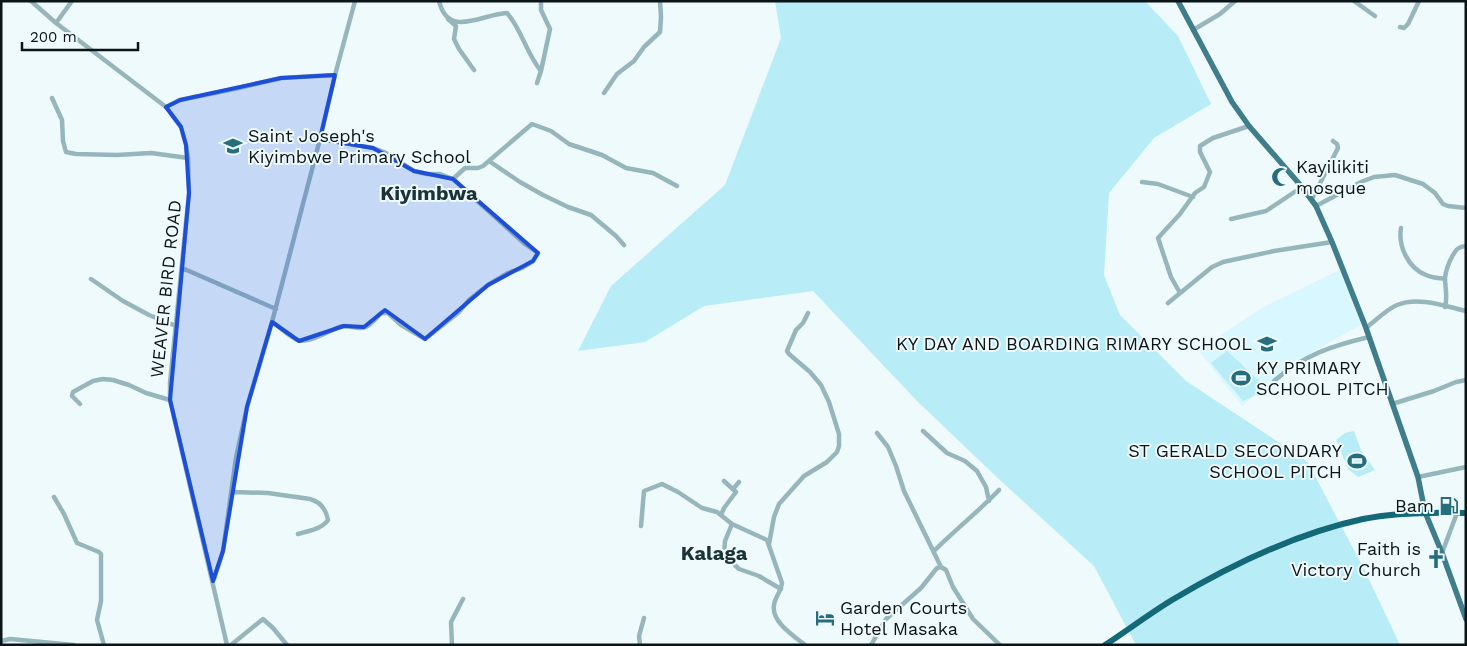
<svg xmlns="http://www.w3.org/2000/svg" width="1467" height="646" font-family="'Work Sans',sans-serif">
	<rect width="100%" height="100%" fill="#effafd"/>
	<path fill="#d8f7fe" d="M1340,270L1361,325L1312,352L1281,372L1242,406L1198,350L1265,306Z"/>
	<path fill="#b8ecf7" d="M775,1H1145L1178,36L1211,104L1154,138L1109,193L1104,275L1120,315L1186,381L1307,461L1365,571L1400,645H1136L1094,566L1002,482L918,402L813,291L704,306L645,342L578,351L611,286L725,185L781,38Z
		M1227,351L1266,387L1254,396L1243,401L1211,363Z
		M1354,431L1361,450L1375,470L1358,477L1348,469L1336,440L1345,433Z"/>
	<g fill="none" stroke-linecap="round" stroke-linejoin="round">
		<path stroke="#96b6bc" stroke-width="4.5" d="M31,1L56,23L166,107L181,127L186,145L188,158L189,193L170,383V400L227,645
			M439,1C448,39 482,14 507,13C522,30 526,53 541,71L537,83
			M541,1V10L550,29L541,71
			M1354,1L1375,16
			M448,19L456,26L454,39L459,49L474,70
			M56,23L72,1
			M1400,27L1404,28L1408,24L1419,1
			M1193,30L1220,14L1235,1
			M604,93L617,74L634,61L644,47L660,32L661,17L660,1
			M52,98L62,120L63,141L66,152L76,154L117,155L151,153L188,158
			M166,107L180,100L234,89L281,78L335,75
			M320,139L373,148L384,152L414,171L427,174H440L453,179L465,168H478L483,166L532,124L551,131L569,144L602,155L626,168L653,173L677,186
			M489,161L520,182L543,195L568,207L591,215L616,236L624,245
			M1142,182L1158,184L1193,197
			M1312,199L1338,148L1337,144L1333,141
			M1316,206L1361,182L1374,177L1395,175L1423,184L1435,193L1443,204L1448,206L1466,208
			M1231,219L1266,211L1302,187
			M1401,228C1398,246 1408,268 1426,275C1432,278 1439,278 1445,279
			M182,268L276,309
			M91,279L123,301L149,315L176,326
			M1180,293L1171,277L1158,238L1180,214L1195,193L1204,187L1210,172L1200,152V146L1213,138L1249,126
			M1168,303L1212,267L1223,262L1274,251L1332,242
			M1445,307C1448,297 1445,288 1445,278C1446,269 1449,262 1453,255C1457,248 1459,247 1466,246
			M272,322C280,327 289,337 298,340C307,344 330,331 339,327C348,323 357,331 366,327C372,324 377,317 381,313H388L401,325L425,339L458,313L469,300L488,285L508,273L522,268L533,261L538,253L525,244L453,179
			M1366,328C1375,321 1387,309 1397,305C1418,296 1445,306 1466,311
			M1274,381C1304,355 1331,346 1369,337
			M80,404L72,396L73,392L93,381L103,379L113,380L129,385L146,393L170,400
			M1392,404L1434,391L1456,382L1466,380
			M923,431L947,453L965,461L977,471L986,487L989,501
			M877,433L888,447L896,466L904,491L941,567
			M1418,477L1466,467
			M733,489L739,482
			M232,492L268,493L310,499C321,502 326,509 328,520C322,529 308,531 298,534
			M54,497L64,514L77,543L99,552L101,554V601L97,620L104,645
			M721,515L724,508L736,492L724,481
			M732,524L725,541L724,555L739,569L759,576L781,589
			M641,526L644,491L662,484L678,492L702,508L717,512L732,524L767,540L782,583C781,592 775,597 774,605C771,622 794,636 805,645
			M769,544L774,517L779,504L804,476L827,462L837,452L839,446V434L829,402L821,385L810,372L789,354L787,351L796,330L803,323L808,313
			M934,551C955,530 978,512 999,490
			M1442,553L1457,513
			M214,579L223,551L236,458L247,407L272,322L320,139L335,75L355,1
			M1,641L10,639L74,645
			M231,645L263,619L273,628L287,645
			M452,645L451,622L463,599
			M640,645L639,636L644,618
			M871,645L886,619L921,588L937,568L941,567L946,570L953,587L973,619L1000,645"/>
		<path stroke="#3f7d8a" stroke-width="5.5" d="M1178,1L1232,102L1249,126L1302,187L1316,206L1332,242L1366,328L1418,477L1425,512L1442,553L1466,619"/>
		<path stroke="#136977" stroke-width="6" d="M1105,645C1128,630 1149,614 1172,600C1229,566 1298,533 1363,519C1397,512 1432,512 1466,513"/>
	</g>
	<path fill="#1d4ed8" fill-opacity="0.2" stroke="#1d4ed8" stroke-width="4" stroke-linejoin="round" d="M335,75L320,139L373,148L414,171L453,179L538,253L533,261L488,285L425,339L385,310L364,327L344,326L299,341L272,322L247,407L223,551L213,581L170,400L189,193L186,145L181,127L166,107L180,100L281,78Z"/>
	<defs>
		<g id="school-bare" transform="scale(1.5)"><path d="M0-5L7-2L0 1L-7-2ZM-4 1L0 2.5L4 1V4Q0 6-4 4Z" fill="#266e7b" stroke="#effafd" stroke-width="2.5" paint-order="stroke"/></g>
		<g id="mosque-bare" transform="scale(1.5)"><path d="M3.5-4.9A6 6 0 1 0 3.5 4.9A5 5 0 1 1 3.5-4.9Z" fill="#266e7b" stroke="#effafd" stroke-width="2.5" paint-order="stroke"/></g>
		<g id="stadium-bare" transform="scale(1.5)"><path d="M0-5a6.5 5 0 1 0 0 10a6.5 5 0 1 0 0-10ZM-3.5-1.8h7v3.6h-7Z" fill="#266e7b" stroke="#effafd" stroke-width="2.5" paint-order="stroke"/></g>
		<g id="fuel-bare" transform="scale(1.5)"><path d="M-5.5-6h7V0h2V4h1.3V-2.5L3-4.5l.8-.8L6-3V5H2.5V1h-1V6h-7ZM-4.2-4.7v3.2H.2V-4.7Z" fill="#266e7b" stroke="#effafd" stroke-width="2.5" paint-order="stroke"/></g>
		<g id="church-bare" transform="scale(1.5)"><path d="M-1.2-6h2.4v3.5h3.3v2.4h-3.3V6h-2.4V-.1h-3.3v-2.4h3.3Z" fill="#266e7b" stroke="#effafd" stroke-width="2.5" paint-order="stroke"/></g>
		<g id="hotel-bare" transform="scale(1.5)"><path d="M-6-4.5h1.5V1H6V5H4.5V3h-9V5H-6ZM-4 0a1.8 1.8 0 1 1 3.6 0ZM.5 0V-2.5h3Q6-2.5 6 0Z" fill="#266e7b" stroke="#effafd" stroke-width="2.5" paint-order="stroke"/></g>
	</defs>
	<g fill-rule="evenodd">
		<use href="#school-bare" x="233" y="146"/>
		<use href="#mosque-bare" x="1281" y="177"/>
		<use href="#school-bare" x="1267" y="344"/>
		<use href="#stadium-bare" x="1241" y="378"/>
		<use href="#stadium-bare" x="1357" y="461"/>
		<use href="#fuel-bare" x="1449" y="506"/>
		<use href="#church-bare" x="1436" y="559"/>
		<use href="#hotel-bare" x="825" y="618"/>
	</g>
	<g text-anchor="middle" stroke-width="4" stroke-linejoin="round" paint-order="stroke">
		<g font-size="18" fill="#0b1518" stroke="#effafd" text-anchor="start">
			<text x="248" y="142">Saint Joseph's<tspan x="248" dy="21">Kiyimbwe Primary School</tspan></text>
			<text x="1296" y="173">Kayilikiti<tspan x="1296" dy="21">mosque</tspan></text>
			<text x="1252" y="350" text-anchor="end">KY DAY AND BOARDING RIMARY SCHOOL</text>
			<text x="1256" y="374">KY PRIMARY<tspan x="1256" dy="21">SCHOOL PITCH</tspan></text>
			<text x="1342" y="457" text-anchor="end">ST GERALD SECONDARY<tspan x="1342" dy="21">SCHOOL PITCH</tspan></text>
			<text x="1434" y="512" text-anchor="end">Bam</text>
			<text x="1421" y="555" text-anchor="end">Faith is<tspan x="1421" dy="21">Victory Church</tspan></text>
			<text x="840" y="614">Garden Courts<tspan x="840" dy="21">Hotel Masaka</tspan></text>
		</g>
		<g font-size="18" fill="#0b1518" stroke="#effafd">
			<text transform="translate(166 289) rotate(-84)" y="6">WEAVER BIRD ROAD</text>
		</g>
		<g font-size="20" font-weight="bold" fill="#1b3338" stroke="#effafd">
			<text x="429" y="200">Kiyimbwa</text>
			<text x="714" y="560">Kalaga</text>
		</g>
	</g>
	<rect width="1467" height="646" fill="none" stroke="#0b1518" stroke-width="5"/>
	<path d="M22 42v8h116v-8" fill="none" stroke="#0b1518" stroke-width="2.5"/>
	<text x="30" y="42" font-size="15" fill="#0b1518" stroke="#effafd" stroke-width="4" paint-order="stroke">200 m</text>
</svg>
